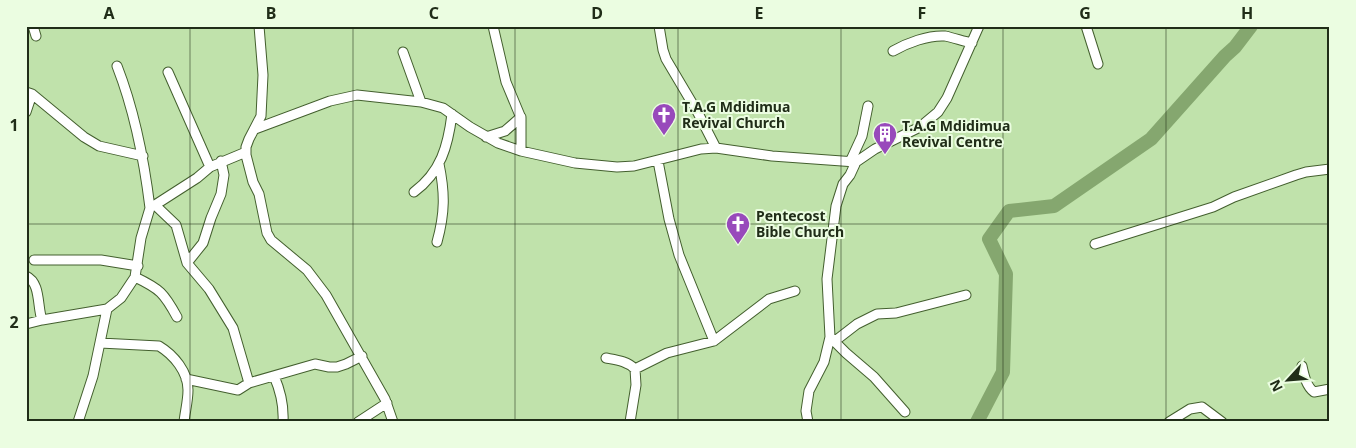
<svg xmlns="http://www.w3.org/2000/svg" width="1356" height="448" font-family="'Noto Sans',sans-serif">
	<rect width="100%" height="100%" fill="#c0e2ab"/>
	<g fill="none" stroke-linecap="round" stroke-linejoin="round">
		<path stroke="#85a76f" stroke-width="14" d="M977,422L1003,372L1006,274L989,239L1009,211L1054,206L1151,139L1225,56L1235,47L1251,26"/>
		<g stroke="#435f2e" stroke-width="11">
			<path id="minor" d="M33,26L36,36
				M259,26L263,75L261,116L249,139L246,147V155L253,182L259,194L267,233L271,240L307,270L326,295L385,399L393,422
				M493,26L506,82L521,118V151
				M659,26L663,50L666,59L698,113L716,148
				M1086,26L1098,64
				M893,51C907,43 928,35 945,36C954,38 963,41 972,43
				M403,52L421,102
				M117,66C135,112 144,159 150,208
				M168,72L210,167
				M26,92L32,94L84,137L99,146L143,156
				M26,112L32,94
				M255,129L330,101L357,95L421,102L443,108L470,127L498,143L521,151L575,163L617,167L634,166L701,149L716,148L772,156L856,162L875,149L920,127L938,112L947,98L979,26
				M486,137L505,131L521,117
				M658,161L669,219L679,255L714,341
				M850,162L862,136L868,106
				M414,192C441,172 448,146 452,114
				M155,205L176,225L187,263L209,289L233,328L249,383
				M437,242C445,213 445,193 439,164
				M1095,244L1213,207L1234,197L1296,175L1306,172L1330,169
				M34,260H101L138,266
				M187,263L203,243L211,218L221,194L224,175L221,161
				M26,276C41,283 37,306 42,320
				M135,277C160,289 164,293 177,317
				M26,324L42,320L107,309
				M831,338L846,353L874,377L905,412
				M835,341L857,324L877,314L896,313L966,295
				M100,343L159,346C174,355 188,372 188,390C188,401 185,412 184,422
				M606,358C617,360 627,361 635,369L636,385L630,422
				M1302,366C1304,375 1306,386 1314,392L1330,389
				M635,369L667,353L714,341L769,299L795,291
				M274,376C281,392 284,405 283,422
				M186,379L238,390L249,383L315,364L329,367H337L346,364L362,356
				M78,422L93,376L107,309L121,298L135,277L141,238L150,208L152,205H155L197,178L210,167L246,152
				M358,422L387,403
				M808,422L806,411L809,391L824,362L830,337L827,279L836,206L843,184L850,175L856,162
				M1169,422L1190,409L1202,407L1222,422"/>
		</g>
		<use href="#minor" stroke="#fff" stroke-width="9"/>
	</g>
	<path fill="none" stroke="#202d18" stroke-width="1" stroke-opacity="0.55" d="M190,26V422M353,26V422M515,26V422M678,26V422M841,26V422M1003,26V422M1166,26V422M26,224H1330"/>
	<defs>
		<g id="church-pin" transform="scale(1.25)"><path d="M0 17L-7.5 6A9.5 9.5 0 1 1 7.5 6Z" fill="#984abb" stroke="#ebfde1"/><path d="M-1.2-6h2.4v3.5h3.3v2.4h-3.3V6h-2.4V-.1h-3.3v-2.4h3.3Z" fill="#fff"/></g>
		<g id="building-pin" transform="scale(1.25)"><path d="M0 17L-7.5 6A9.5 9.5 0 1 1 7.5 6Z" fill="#984abb" stroke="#ebfde1"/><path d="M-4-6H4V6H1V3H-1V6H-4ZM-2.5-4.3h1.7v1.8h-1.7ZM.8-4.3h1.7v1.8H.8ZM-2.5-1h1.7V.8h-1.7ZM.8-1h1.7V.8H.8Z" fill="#fff"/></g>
	</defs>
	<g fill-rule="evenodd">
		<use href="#church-pin" x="664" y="115"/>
		<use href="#building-pin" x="885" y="134"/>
		<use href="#church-pin" x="738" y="224"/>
	</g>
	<g text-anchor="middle" stroke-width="4" stroke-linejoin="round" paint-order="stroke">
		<g font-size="14" font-weight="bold" fill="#202d18" stroke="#ebfde1" text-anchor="start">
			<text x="682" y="112">T.A.G Mdidimua<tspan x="682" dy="16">Revival Church</tspan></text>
			<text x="902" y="131">T.A.G Mdidimua<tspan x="902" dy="16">Revival Centre</tspan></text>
			<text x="756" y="221">Pentecost<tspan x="756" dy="16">Bible Church</tspan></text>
		</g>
	</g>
	<rect width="1356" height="448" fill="none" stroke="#ebfde1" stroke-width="55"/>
	<g transform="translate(1288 380) rotate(244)" stroke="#ebfde1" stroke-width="4" paint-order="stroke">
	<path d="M0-4L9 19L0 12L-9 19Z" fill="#202d18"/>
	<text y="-8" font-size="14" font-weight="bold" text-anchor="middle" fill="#202d18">N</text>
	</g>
	<rect x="28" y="28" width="1300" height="392" fill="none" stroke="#202d18" stroke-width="2"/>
	<g font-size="16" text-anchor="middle" font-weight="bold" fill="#202d18">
		<text x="109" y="19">A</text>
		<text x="271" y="19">B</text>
		<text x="434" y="19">C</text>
		<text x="597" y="19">D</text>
		<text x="759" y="19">E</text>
		<text x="922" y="19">F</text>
		<text x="1085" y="19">G</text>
		<text x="1247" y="19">H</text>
		<text x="14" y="131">1</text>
		<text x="14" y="328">2</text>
	</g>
</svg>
